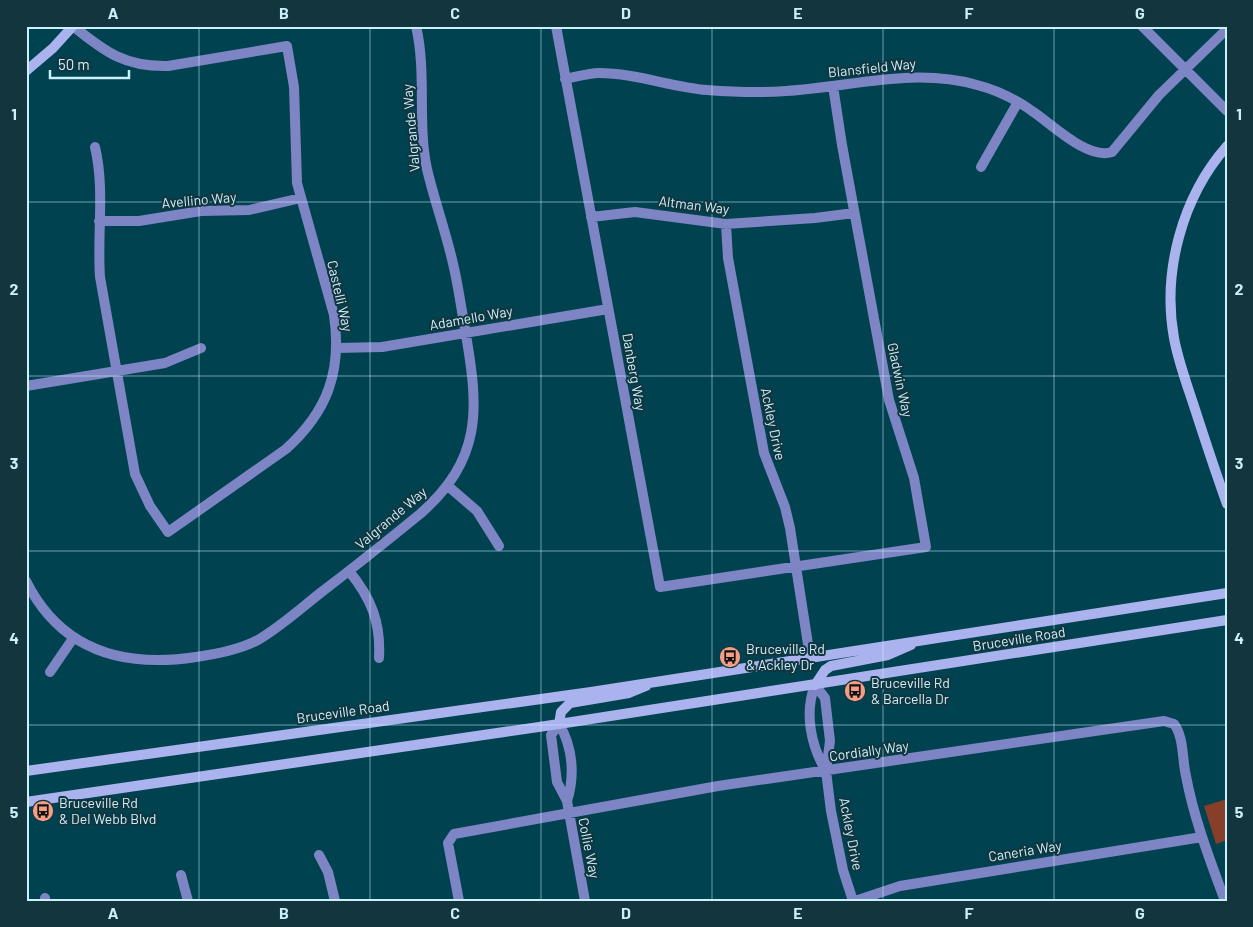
<svg xmlns="http://www.w3.org/2000/svg" width="1253" height="927" font-family="Barlow,sans-serif">
	<rect width="100%" height="100%" fill="#004250"/>
	<path fill="#883f29" d="M1227,799V840L1216,844L1204,806Z"/>
	<g fill="none" stroke-linecap="round" stroke-linejoin="round">
		<path stroke="#7d85c4" stroke-width="10" d="M73,26C105,52 125,67 168,66L287,46L294,87L297,183L334,315C342,371 328,411 286,449L168,532L150,506L135,474L100,277C97,233 105,189 95,147
			M556,26L660,587L926,547L914,478L889,400L842,145L833,86
			M1142,26L1227,111
			M565,79C576,77 588,73 599,73C635,73 671,87 707,90C733,92 760,93 786,91C851,87 913,67 977,85C997,90 1015,99 1032,111C1052,124 1087,160 1112,152L1159,95L1227,29
			M981,167L1018,102
			M591,217L635,212L726,224L815,218L854,213
			M99,221H139L201,211L249,210L301,198
			M726,224L728,258L764,453L785,507L790,528L810,657
			M337,348L382,347L608,309
			M26,386L165,363L201,348
			M448,486L477,511L499,546
			M349,571C371,598 381,622 379,658
			M26,581C61,651 124,668 196,657C218,654 239,650 258,640C280,627 299,610 319,594C353,568 387,541 420,514C482,459 479,411 466,335C462,313 459,290 454,268C447,235 435,203 427,169C417,123 427,73 416,26
			M50,672L74,637
			M815,685L825,698L830,741L826,771L831,811L843,870L853,901
			M815,685C804,713 811,746 826,771
			M567,801C575,776 573,747 559,724L551,735L557,782L567,801L585,901
			M319,855L328,872L335,901
			M181,875L188,901
			M45,898V901
			M459,901L448,843L454,834L718,786L1164,721L1174,724C1184,737 1182,759 1186,776C1194,819 1210,860 1225,901
			M855,901L900,886L1202,837"/>
		<path stroke="#abb3ef" stroke-width="10" d="M26,71L53,48L73,26
			M1227,146C1182,197 1162,272 1174,338C1178,360 1186,382 1193,403C1204,437 1215,471 1227,504
			M815,685L825,670L831,666L888,655L911,645
			M559,724L561,712L570,703L629,693L646,686
			M26,771L591,692L1227,593
			M26,802L559,724L1227,620"/>
	</g>
	<path fill="none" stroke="#caf0fc" stroke-width="1" stroke-opacity="0.55" d="M199,26V901M370,26V901M541,26V901M712,26V901M883,26V901M1054,26V901M26,202H1227M26,376H1227M26,551H1227M26,725H1227"/>
	<defs>
		<g id="bus-disc" transform="scale(1.125)"><circle r="9.5" fill="#f39f85" stroke="#13353e"/><path d="M-5-6H5V4H4V6H2V4H-2V6H-4V4H-5ZM-3.5-4V0h7V-4ZM-3.5 1.2v1.5H-2V1.2ZM2 1.2v1.5H3.5V1.2Z" fill="#111"/></g>
	</defs>
	<g fill-rule="evenodd">
		<use href="#bus-disc" x="730" y="657"/>
		<use href="#bus-disc" x="855" y="691"/>
		<use href="#bus-disc" x="43" y="811"/>
	</g>
	<g text-anchor="middle" stroke-width="4" stroke-linejoin="round" paint-order="stroke">
		<g font-size="14" fill="#caf0fc" stroke="#13353e">
			<text transform="translate(872 68) rotate(-6)" y="5">Blansfield Way</text>
			<text transform="translate(411 128) rotate(-95)" y="5">Valgrande Way</text>
			<text transform="translate(199 200) rotate(-5)" y="5">Avellino Way</text>
			<text transform="translate(694 205) rotate(7)" y="5">Altman Way</text>
			<text transform="translate(340 296) rotate(77)" y="5">Castelli Way</text>
			<text transform="translate(471 318) rotate(-10)" y="5">Adamello Way</text>
			<text transform="translate(634 372) rotate(80)" y="5">Danberg Way</text>
			<text transform="translate(900 380) rotate(78)" y="5">Gladwin Way</text>
			<text transform="translate(773 424) rotate(78)" y="5">Ackley Drive</text>
			<text transform="translate(391 518) rotate(-40)" y="5">Valgrande Way</text>
			<text transform="translate(1019 639) rotate(-9)" y="5">Bruceville Road</text>
			<text transform="translate(343 712) rotate(-8)" y="5">Bruceville Road</text>
			<text transform="translate(869 751) rotate(-8)" y="5">Cordially Way</text>
			<text transform="translate(851 834) rotate(79)" y="5">Ackley Drive</text>
			<text transform="translate(589 848) rotate(79)" y="5">Collie Way</text>
			<text transform="translate(1025 851) rotate(-9)" y="5">Caneria Way</text>
		</g>
		<g font-size="14" fill="#caf0fc" stroke="#13353e" text-anchor="start">
			<text x="746" y="654">Bruceville Rd<tspan x="746" dy="16">&amp; Ackley Dr</tspan></text>
			<text x="871" y="688">Bruceville Rd<tspan x="871" dy="16">&amp; Barcella Dr</tspan></text>
			<text x="59" y="808">Bruceville Rd<tspan x="59" dy="16">&amp; Del Webb Blvd</tspan></text>
		</g>
	</g>
	<rect width="1253" height="927" fill="none" stroke="#13353e" stroke-width="55"/>
	<path d="M50 70v8h79v-8" fill="none" stroke="#caf0fc" stroke-width="2.5"/>
	<text x="58" y="70" font-size="15" fill="#caf0fc" stroke="#13353e" stroke-width="4" paint-order="stroke">50 m</text>
	<rect x="28" y="28" width="1198" height="872" fill="none" stroke="#caf0fc" stroke-width="2"/>
	<g font-size="16" text-anchor="middle" font-weight="bold" fill="#caf0fc">
		<text x="113" y="19">A</text>
		<text x="284" y="19">B</text>
		<text x="455" y="19">C</text>
		<text x="626" y="19">D</text>
		<text x="798" y="19">E</text>
		<text x="969" y="19">F</text>
		<text x="1140" y="19">G</text>
		<text x="14" y="120">1</text>
		<text x="1239" y="120">1</text>
		<text x="14" y="295">2</text>
		<text x="1239" y="295">2</text>
		<text x="14" y="469">3</text>
		<text x="1239" y="469">3</text>
		<text x="14" y="644">4</text>
		<text x="1239" y="644">4</text>
		<text x="14" y="818">5</text>
		<text x="1239" y="818">5</text>
		<text x="113" y="919">A</text>
		<text x="284" y="919">B</text>
		<text x="455" y="919">C</text>
		<text x="626" y="919">D</text>
		<text x="798" y="919">E</text>
		<text x="969" y="919">F</text>
		<text x="1140" y="919">G</text>
	</g>
</svg>
